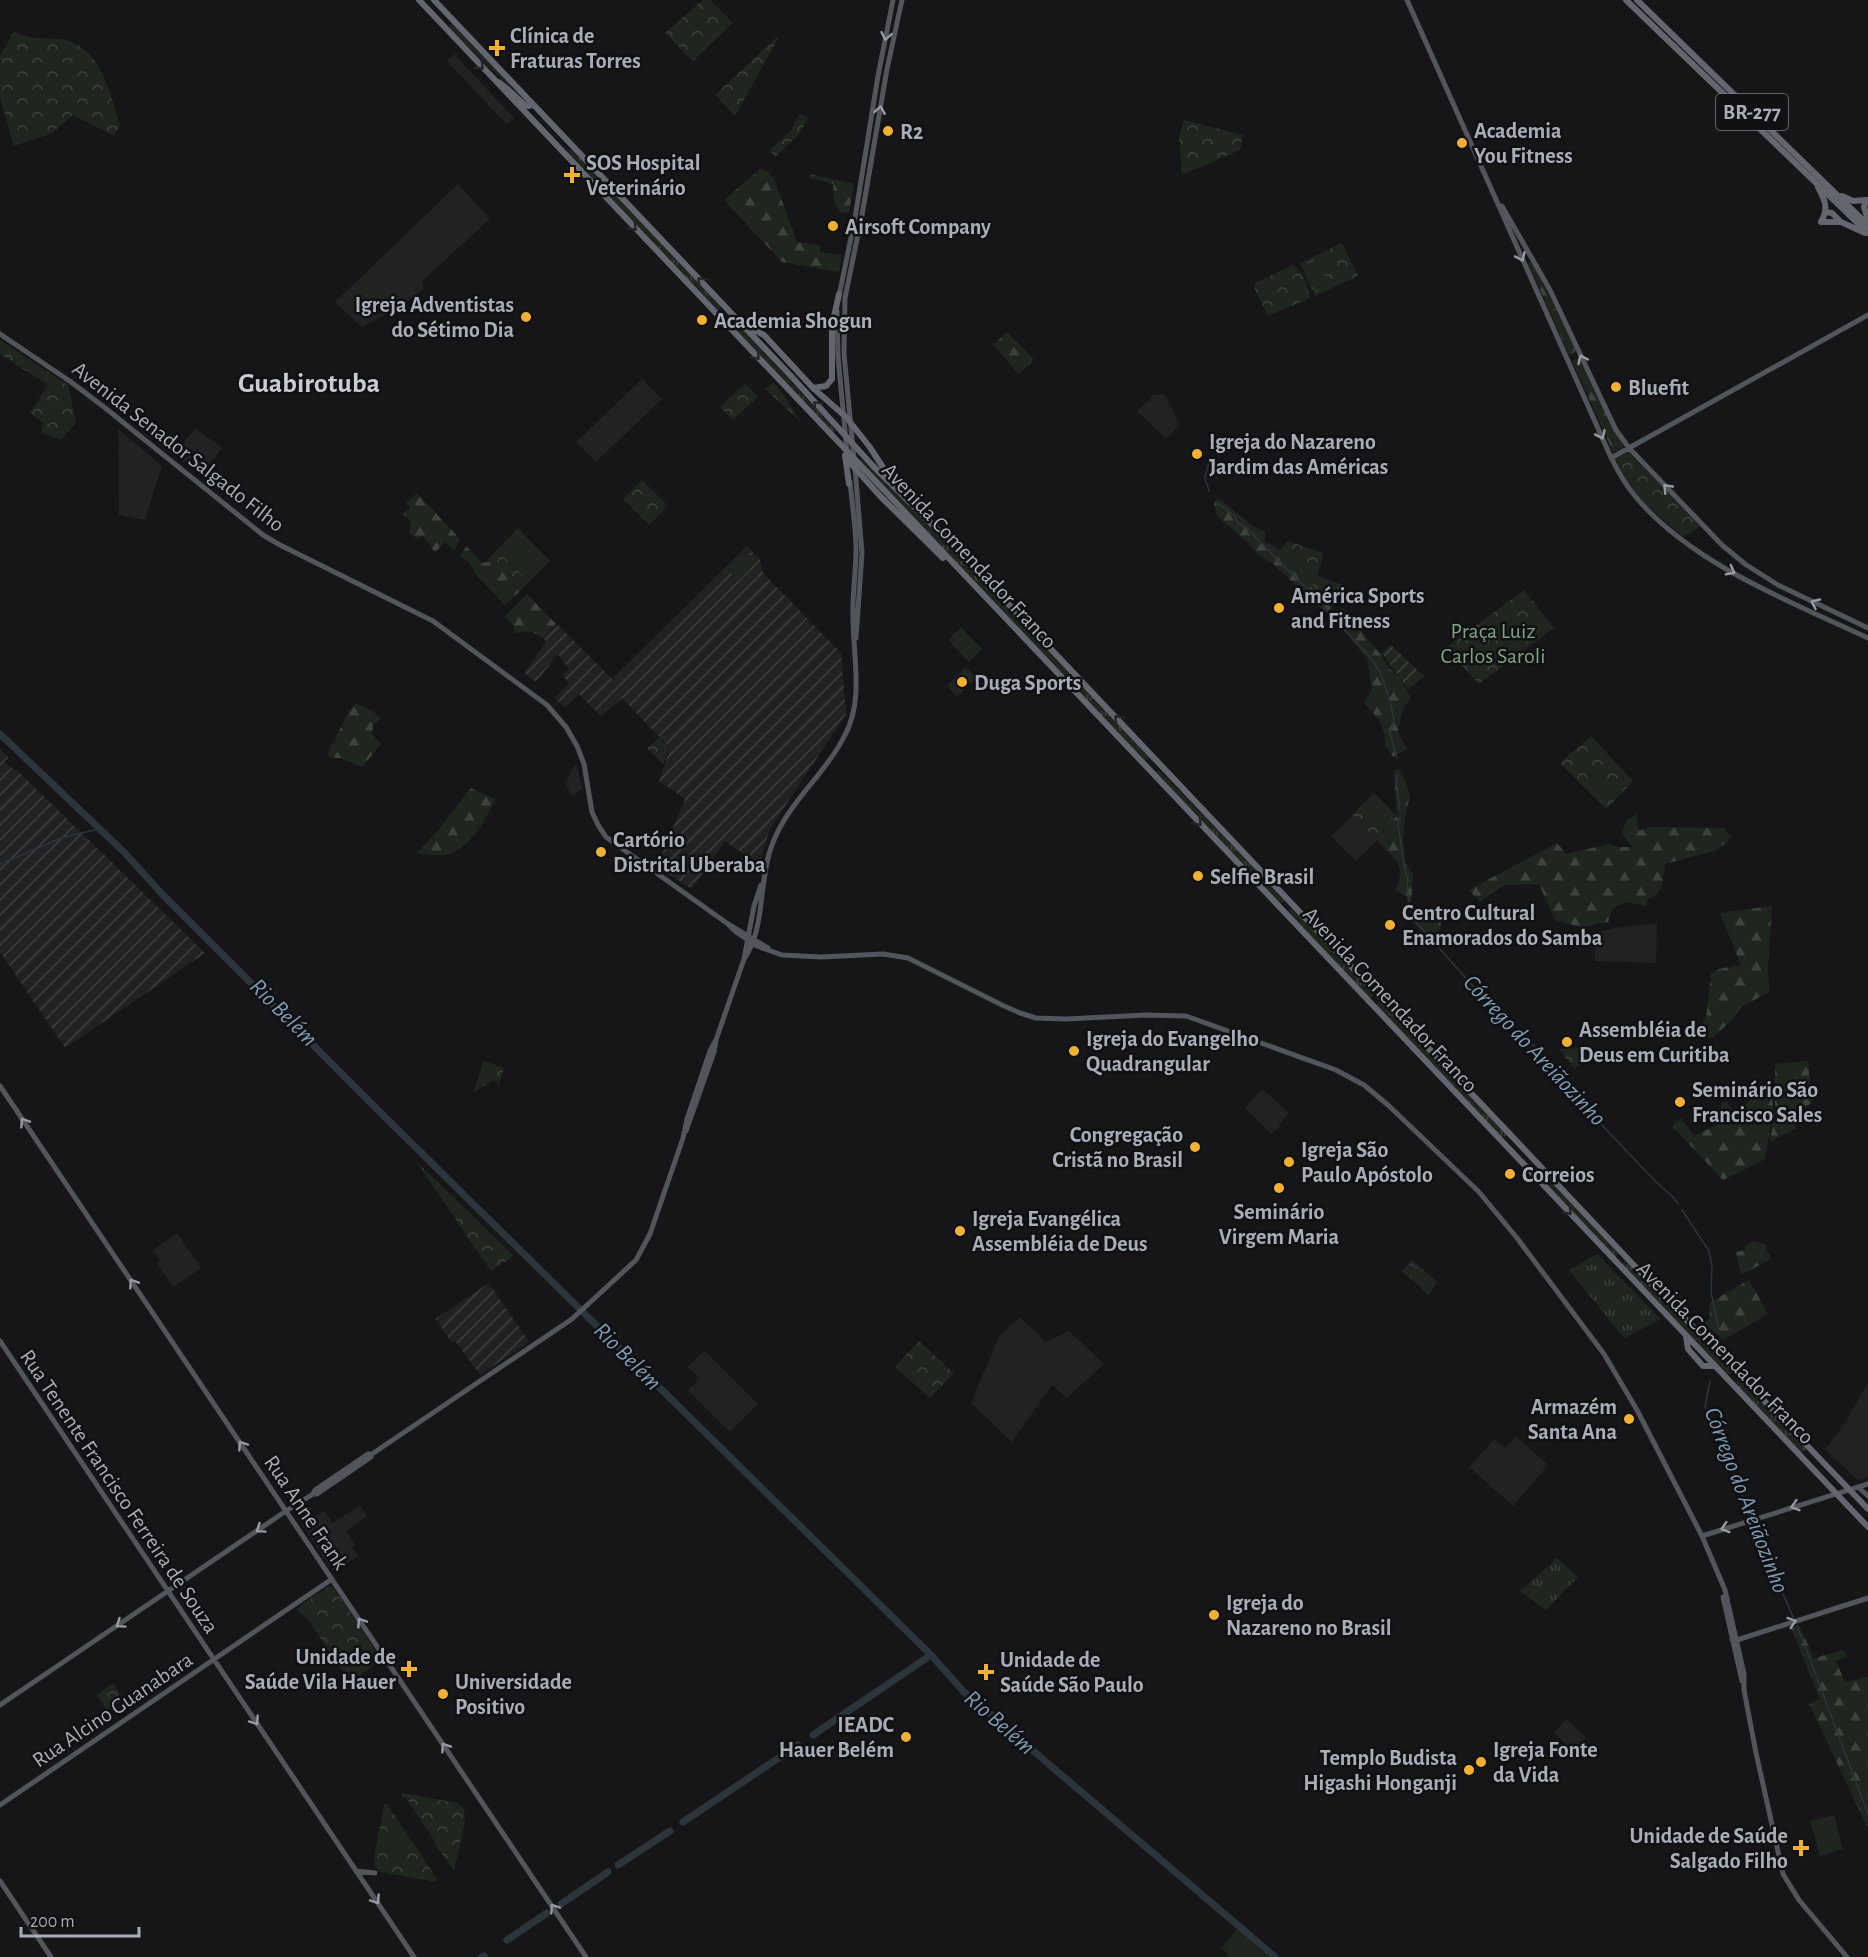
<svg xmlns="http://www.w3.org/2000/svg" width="1868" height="1957" font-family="'Alegreya Sans',sans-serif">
	<defs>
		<pattern id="industrial-furrows" width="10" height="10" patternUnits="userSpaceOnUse" patternTransform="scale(1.5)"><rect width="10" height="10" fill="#222225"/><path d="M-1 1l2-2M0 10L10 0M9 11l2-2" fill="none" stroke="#3f3f43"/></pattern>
		<pattern id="grass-tufts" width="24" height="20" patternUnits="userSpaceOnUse" patternTransform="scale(1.5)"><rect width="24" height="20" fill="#1e261f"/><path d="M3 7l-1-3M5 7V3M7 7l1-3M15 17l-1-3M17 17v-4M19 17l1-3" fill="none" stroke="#3c433d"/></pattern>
		<pattern id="forest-firs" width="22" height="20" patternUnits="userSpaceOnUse" patternTransform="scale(1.5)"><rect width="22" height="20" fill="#1e261f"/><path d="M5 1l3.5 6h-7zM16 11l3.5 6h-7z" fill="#3c433d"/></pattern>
		<pattern id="park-crowns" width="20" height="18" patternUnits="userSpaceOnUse" patternTransform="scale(1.5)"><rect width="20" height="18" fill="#1e261f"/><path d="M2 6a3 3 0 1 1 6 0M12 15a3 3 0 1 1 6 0" fill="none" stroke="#3c433d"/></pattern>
		<pattern id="garden-furrows" width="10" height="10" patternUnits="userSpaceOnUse" patternTransform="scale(1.5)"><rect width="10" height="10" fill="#1e261f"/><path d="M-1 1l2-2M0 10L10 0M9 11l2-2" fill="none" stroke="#3c433d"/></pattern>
	</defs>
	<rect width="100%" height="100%" fill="#161618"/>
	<path fill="#222225" d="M454,54L514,118L507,125L447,61Z
		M458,184L490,219L422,281L424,289L393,311L362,327L335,302Z
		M642,379L662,399L596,462L576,442Z
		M1165,394L1180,425L1166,439L1137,411L1152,397L1150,395Z
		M195,428L222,448L202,474L180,458L185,441Z
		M118,429L162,466L145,520L119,515Z
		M575,766H577L582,788L573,797L564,783Z
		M1353,815L1377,840L1356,861L1331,836Z
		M1657,923L1656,963L1595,961V947L1584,946V935L1614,928Z
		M1262,1089L1289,1113L1279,1125L1280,1127L1271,1134L1245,1108Z
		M177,1233L201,1268L173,1287L157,1263L160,1261L153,1250Z
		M1020,1317L1046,1342L1069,1331L1104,1364L1067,1398L1052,1385L1012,1442L971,1403L999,1336Z
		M704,1350L758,1404L730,1432L688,1390L700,1378L688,1367Z
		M1868,1383V1477L1858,1480L1825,1450L1844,1424Z
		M1516,1436L1548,1465L1513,1506L1469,1467L1494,1439L1505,1448Z
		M360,1505L367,1516L346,1531L355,1545L353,1548L358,1556L334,1572L302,1525L324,1511L333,1523Z
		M1566,1719L1586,1737L1573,1751L1554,1733Z"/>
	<path fill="url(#industrial-furrows)" d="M747,546L760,560L763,573L841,653L846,714L770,829L759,865L725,841L692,889L657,867L685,799L659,781L670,748L622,698L601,716L579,694L565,708L554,698L569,683L563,676L568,668L558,654L536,682L524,673L546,642L543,637L558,625L612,679Z
		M0,749L9,758L4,762L22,775L205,953L65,1048L0,952Z
		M489,1283L529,1342L480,1375L455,1341L452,1343L435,1319Z"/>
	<path fill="url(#grass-tufts)" d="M452,23L526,102L523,100L451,30L449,25Z
		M568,150H572L722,306L717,311L565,152Z
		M730,315L836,431L833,433L725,319Z
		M860,458L935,531L1151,758L1145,761L860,462Z
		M1157,771H1160L1285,900L1284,902L1278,903L1155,773Z
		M1293,908L1374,994L1369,999L1288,911Z
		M1381,1000L1507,1134V1136L1501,1137L1376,1005Z
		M1546,1176L1619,1254L1615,1258L1541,1181Z
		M1597,1254L1661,1319L1624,1338L1569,1270Z
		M1624,1261H1627L1734,1373L1729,1374L1728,1377L1622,1265Z
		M1738,1380L1806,1449L1804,1452H1800L1736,1384Z
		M1557,1558L1578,1577L1546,1610L1520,1591Z"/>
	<path fill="url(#forest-firs)" d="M760,169L769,172L775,181L797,242L820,245V252L842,255L839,272L782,262L724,200Z
		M810,174L854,184L849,213L840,212L835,205L833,184L810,178Z
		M1532,261L1576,351L1569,355L1528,263Z
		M1007,332L1034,360L1019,374L993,345Z
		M1579,358L1624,447L1613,452L1572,361Z
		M417,493L460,539L454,551L445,541L435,553L423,536L417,539L409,532L411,527L410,523L411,521L403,514L411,507L406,503Z
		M1216,499L1221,500L1250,524L1265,532V541L1280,550L1320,593L1331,608L1326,613L1274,565L1258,555L1247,542L1217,516L1214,505Z
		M466,546L482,563L491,561L515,580L519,592L505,605L477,576L468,561L459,556Z
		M527,594L556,624L542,638C534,630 526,632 515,633L513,626L505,616Z
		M1342,607L1381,655L1388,667L1399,677L1411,698L1403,709L1398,732L1407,749L1393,757L1385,745V735L1380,721L1364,703L1372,689L1367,659L1333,617Z
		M356,703L371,710L381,718L373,725L372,734L381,744L362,767L340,758H332L327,754L349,711Z
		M1397,769L1402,771L1410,795L1405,817L1403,838L1405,862L1413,874L1411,905L1414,913L1411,915L1406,896L1395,890C1408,864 1394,859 1377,840L1397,815L1394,772Z
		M471,788L495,799C488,817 470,847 451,854C441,857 427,854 417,853L439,829Z
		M1636,814L1639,831L1649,827L1724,828L1732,838L1715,851L1665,864C1663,879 1664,894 1648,899L1646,906L1625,902L1613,908L1608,922L1581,927L1555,920L1539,884L1504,885L1480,902L1469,890L1557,843L1566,854L1610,844L1618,847H1633L1621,833L1626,822Z
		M1442,905L1440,936L1433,944L1413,922Z
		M1772,906L1768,967L1769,992L1741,1007L1730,1022L1713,1037L1692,1038L1706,1018L1711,974L1718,969L1741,965L1720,913Z
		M1808,1061L1812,1103L1791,1115L1797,1128L1770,1142L1775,1109V1064Z
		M1771,1076L1773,1109L1765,1159L1723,1180L1672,1126L1681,1118L1694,1136L1721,1123V1103L1726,1101L1734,1112L1747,1103Z
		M1754,1241L1757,1243L1759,1242L1767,1246L1765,1249L1771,1259L1741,1275L1736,1252L1745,1250V1246Z
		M1412,1260L1437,1282L1429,1295L1402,1271Z
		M1749,1280L1768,1314L1723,1340L1704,1323L1710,1319L1709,1303Z
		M1799,1625L1814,1658L1844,1650L1846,1657L1836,1661L1845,1682L1868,1677V1828L1809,1704L1820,1699L1791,1628Z"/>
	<path fill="url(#park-crowns)" d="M703,0H710L733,23L693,61L665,33Z
		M14,31C29,40 42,38 59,39C100,43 110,93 120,125L114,136L73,115L50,134L14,146L0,98V56Z
		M777,37L778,39L735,116L715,95Z
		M799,114L808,117L800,133L775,157L770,150L791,131Z
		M1184,120L1243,135L1240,150L1182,175L1179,137Z
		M1342,243L1358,276L1315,296L1300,263Z
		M1293,265C1302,270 1309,288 1310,298L1268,316L1254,287L1255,283Z
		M0,340L68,385L76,423L61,440L41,433L44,423L30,413L48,385L0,354Z
		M773,382L781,391L802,423L765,389Z
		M745,383L758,397L733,420L720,407Z
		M1628,452L1701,526L1683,537L1643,502L1628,483L1615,459Z
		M642,480L668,506L649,525L623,499Z
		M518,528L550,561L519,592L515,580L487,560Z
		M1287,541L1324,553L1317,576L1343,585L1340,597L1331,608L1320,593L1280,550Z
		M1524,590L1554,628L1479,684L1445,648Z
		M1591,736L1633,781L1606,809L1560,763Z
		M659,738L669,748L663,764L647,748Z
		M1373,794H1375L1397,816L1377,840L1352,815Z
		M1580,1048L1582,1064L1574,1069L1559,1049Z
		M484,1061L504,1068L498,1087L497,1081L493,1080L473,1093Z
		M415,1160L514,1256L491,1271Z
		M919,1341L954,1373L930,1398L895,1367Z
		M329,1586L333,1587L382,1660L350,1682L306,1617L299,1613L298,1609L301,1605Z
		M113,1683L123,1699L107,1710L97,1695Z
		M402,1793L457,1803L464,1809L465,1822L454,1870L435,1845V1842L406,1798H403L401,1794Z
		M384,1804H387L437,1879L436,1882L380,1872L375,1867L374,1858Z
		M1237,1929L1268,1957H1229L1222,1947Z"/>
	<path fill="url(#garden-furrows)" d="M1391,645L1424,676L1408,689L1382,653Z"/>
	<path fill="#1e261f" d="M1317,260L1328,284L1315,290L1304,265Z
		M366,279L388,302L374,316L352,293Z
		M519,537L542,561L525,578L501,554Z
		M747,552L757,562L739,581L728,571Z
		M1540,618L1548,628L1534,639L1526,624Z
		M1515,620L1531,638L1513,653L1497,629Z
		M961,627L982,649L969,662L948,640Z
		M966,667L976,678L957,697L947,686Z
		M1593,773L1612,793L1602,804L1582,784Z
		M1373,795L1393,816L1384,824L1364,804Z
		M365,1642L377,1660L366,1668L353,1649Z
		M352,1650L365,1668L354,1676L341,1658Z
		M1834,1815L1843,1849L1820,1856L1810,1821Z
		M396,1831L410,1851L398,1860L384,1839Z
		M1236,1934L1252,1952L1246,1957H1233L1223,1946Z"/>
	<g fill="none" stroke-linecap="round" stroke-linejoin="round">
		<path stroke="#2c353c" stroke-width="1.5" d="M1209,491L1205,478L1210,458
			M1217,503L1234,515L1238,523L1248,529L1287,570L1295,575L1296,579L1317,596L1328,612
			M1335,620L1371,658L1380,672L1390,700L1394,721L1390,734L1397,758
			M1397,774L1396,784L1400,809
			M1400,816L1398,824L1405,870L1408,879L1407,889L1410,907L1416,922L1480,994C1499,1009 1513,1036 1533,1045L1600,1123L1656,1182L1673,1197L1678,1204
			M0,864L64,837L99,829
			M1682,1210L1709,1251L1712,1266L1711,1292L1719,1330
			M1410,1264L1418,1268
			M1710,1381L1705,1407L1718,1430L1750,1518
			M1752,1522L1793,1617
			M1797,1626L1810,1659L1868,1814"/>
		<path stroke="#2c353c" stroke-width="7" d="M0,734L124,852L163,895L390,1122L931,1655L963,1691L1275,1957
			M813,1735L931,1655
			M683,1822L798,1745
			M618,1865L670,1831
			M561,1904L608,1872
			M507,1940L547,1913
			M482,1957L484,1956"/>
		<path stroke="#53555c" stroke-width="5" d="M1407,0L1609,453C1616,468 1624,483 1635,496C1690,563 1791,602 1868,638
			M1502,206L1550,290L1616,430L1629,448L1722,545L1745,564L1778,585L1868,628
			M839,296L855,218L878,76L893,0
			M837,311L838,357L847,452
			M0,334L71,382L104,407L263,535L280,545L433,621L547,705L566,727L577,746L584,764L592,812L598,825L606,837L728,924L768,948
			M1611,458L1868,315
			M854,459L844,354L845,298L862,215L887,69L902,0
			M855,468L862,553L856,638
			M728,924L736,932L757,946L782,955L821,957L883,954L908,958L1002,1005L1020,1013L1036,1018L1066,1019L1146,1015L1186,1016L1336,1070L1364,1085L1388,1105L1479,1192L1517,1238L1604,1354L1637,1410L1702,1536L1725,1590L1744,1674V1690L1756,1753L1783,1874L1799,1900L1847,1957
			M744,959C766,928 758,881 772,845C787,803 825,775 845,735C864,700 853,656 853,618C852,595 856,573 856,550C856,527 852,504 850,482
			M0,1086L586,1957
			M686,1131L714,1052L716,1040L744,959L754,906L761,885
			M0,1341L414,1957
			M1858,1487L1868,1496
			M313,1494L315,1490L368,1454H372L572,1319L636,1260L650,1234L683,1138L687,1119L710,1051L716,1040
			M1702,1536L1868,1484
			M1723,1597L1742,1681
			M1732,1639L1737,1640L1868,1598
			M0,1705L286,1511L313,1494H317L371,1457L372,1454
			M0,1805L332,1579
			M356,1871L375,1873
			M0,1881L51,1957"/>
		<path stroke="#63666e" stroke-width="6" d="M419,0L1868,1527
			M434,0L791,376L873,466L944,536L1627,1258L1868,1509
			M1626,0L1868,233
			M1637,0L1868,225
			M498,82C506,86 524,106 528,106C530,106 531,105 533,104
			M1818,187C1825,200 1829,208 1821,222
			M1842,196L1853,201L1867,200L1864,207L1868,220
			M1825,212L1832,213L1841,222
			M1821,222H1841L1865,233
			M747,326L764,335L813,388L846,417L869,446L892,481
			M813,388L826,386L832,379V326L839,294
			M846,454L853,466L881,497L943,558
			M845,455L849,484
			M1686,1336L1688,1349L1703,1366H1715"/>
	</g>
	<defs><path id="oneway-chevron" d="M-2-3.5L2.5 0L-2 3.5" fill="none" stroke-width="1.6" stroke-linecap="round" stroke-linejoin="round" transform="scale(1.5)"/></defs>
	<g stroke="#979ba6">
		<use href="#oneway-chevron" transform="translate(886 36) rotate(101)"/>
		<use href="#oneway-chevron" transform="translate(880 110) rotate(-80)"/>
		<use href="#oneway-chevron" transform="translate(1521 257) rotate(66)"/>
		<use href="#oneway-chevron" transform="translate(1582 359) rotate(-115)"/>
		<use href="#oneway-chevron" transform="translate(1601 435) rotate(66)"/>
		<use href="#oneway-chevron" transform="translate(1667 488) rotate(-134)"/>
		<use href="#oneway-chevron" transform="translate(1731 571) rotate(28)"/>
		<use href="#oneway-chevron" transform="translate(1815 603) rotate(-155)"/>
		<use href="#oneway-chevron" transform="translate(24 1122) rotate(-124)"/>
		<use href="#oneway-chevron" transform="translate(133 1283) rotate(-124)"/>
		<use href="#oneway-chevron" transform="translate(242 1445) rotate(-124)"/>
		<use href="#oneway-chevron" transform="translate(1795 1506) rotate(163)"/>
		<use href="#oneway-chevron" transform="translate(1725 1528) rotate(163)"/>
		<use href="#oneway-chevron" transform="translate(260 1529) rotate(146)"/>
		<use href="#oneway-chevron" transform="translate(361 1622) rotate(-124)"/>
		<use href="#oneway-chevron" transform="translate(1792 1622) rotate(-18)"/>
		<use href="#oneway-chevron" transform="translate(120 1624) rotate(146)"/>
		<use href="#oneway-chevron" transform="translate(255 1721) rotate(56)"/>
		<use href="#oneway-chevron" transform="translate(445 1747) rotate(-124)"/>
		<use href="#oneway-chevron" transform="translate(376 1900) rotate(56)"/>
		<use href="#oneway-chevron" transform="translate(554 1908) rotate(-124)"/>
	</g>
	<g stroke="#26262a">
		<use href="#oneway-chevron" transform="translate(480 66) rotate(46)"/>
		<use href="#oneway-chevron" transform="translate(633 227) rotate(46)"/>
		<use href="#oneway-chevron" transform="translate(701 281) rotate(-134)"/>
		<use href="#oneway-chevron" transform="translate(756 356) rotate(47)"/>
		<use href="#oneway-chevron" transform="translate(817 405) rotate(-131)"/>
		<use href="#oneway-chevron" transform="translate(1118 719) rotate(-134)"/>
		<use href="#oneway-chevron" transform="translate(1198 822) rotate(46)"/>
		<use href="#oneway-chevron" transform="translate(1568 1211) rotate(46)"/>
	</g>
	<g fill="#f2b134" stroke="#111113" stroke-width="2">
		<path d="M494 39h6v6h6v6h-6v6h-6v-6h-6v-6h6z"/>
		<circle cx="888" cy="131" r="6"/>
		<circle cx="1462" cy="143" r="6"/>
		<path d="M569 166h6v6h6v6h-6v6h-6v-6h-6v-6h6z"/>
		<circle cx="833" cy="226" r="6"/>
		<circle cx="526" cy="317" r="6"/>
		<circle cx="702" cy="320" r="6"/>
		<circle cx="1616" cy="387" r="6"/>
		<circle cx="1197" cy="454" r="6"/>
		<circle cx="1279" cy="608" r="6"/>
		<circle cx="962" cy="682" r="6"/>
		<circle cx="601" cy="852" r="6"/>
		<circle cx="1198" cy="876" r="6"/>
		<circle cx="1390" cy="925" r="6"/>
		<circle cx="1567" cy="1042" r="6"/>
		<circle cx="1074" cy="1051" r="6"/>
		<circle cx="1680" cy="1102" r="6"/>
		<circle cx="1195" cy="1147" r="6"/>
		<circle cx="1289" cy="1162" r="6"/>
		<circle cx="1510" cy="1174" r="6"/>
		<circle cx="1279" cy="1188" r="6"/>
		<circle cx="960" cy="1231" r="6"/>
		<circle cx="1629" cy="1419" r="6"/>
		<circle cx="1214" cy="1615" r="6"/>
		<path d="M406 1660h6v6h6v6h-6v6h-6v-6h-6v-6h6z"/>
		<path d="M983 1663h6v6h6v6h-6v6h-6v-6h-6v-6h6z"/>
		<circle cx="443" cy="1694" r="6"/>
		<circle cx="906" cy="1737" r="6"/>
		<circle cx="1481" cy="1762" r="6"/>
		<circle cx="1469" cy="1770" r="6"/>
		<path d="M1798 1839h6v6h6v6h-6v6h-6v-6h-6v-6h6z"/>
	</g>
	<g text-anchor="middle" stroke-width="5" stroke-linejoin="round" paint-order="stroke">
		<rect fill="#111113" stroke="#7b7e86" stroke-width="1.5" x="1716" y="94" width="72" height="36" rx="4.5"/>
		<g font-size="21" font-weight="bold" fill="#a8adb8">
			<text x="1752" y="119">BR-277</text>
		</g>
		<g font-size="22" font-weight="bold" fill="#a8adb8" stroke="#111113" text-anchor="start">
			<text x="510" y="43">Clínica de<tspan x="510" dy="25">Fraturas Torres</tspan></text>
			<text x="1474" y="138">Academia<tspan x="1474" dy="25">You Fitness</tspan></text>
			<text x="900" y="139">R2</text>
			<text x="586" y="170">SOS Hospital<tspan x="586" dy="25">Veterinário</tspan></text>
			<text x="845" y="234">Airsoft Company</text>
			<text x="514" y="312" text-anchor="end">Igreja Adventistas<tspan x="514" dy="25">do Sétimo Dia</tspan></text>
			<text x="714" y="328">Academia Shogun</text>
			<text x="1628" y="395">Bluefit</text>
			<text x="1209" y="449">Igreja do Nazareno<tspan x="1209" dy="25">Jardim das Américas</tspan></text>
			<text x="1291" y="603">América Sports<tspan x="1291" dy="25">and Fitness</tspan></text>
			<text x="974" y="690">Duga Sports</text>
			<text x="613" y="847">Cartório<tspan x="613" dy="25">Distrital Uberaba</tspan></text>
			<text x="1210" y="884">Selfie Brasil</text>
			<text x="1402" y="920">Centro Cultural<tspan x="1402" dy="25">Enamorados do Samba</tspan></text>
			<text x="1579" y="1037">Assembléia de<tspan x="1579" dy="25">Deus em Curitiba</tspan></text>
			<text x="1086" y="1046">Igreja do Evangelho<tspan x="1086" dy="25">Quadrangular</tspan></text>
			<text x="1692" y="1097">Seminário São<tspan x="1692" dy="25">Francisco Sales</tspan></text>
			<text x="1183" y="1142" text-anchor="end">Congregação<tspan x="1183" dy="25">Cristã no Brasil</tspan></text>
			<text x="1301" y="1157">Igreja São<tspan x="1301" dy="25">Paulo Apóstolo</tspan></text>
			<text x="1522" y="1182">Correios</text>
			<text x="1279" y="1219" text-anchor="middle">Seminário<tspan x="1279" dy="25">Virgem Maria</tspan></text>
			<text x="972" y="1226">Igreja Evangélica<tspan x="972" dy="25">Assembléia de Deus</tspan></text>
			<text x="1617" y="1414" text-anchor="end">Armazém<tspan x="1617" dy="25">Santa Ana</tspan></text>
			<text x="1226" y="1610">Igreja do<tspan x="1226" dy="25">Nazareno no Brasil</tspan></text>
			<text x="396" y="1664" text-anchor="end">Unidade de<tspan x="396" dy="25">Saúde Vila Hauer</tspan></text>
			<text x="1000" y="1667">Unidade de<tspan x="1000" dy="25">Saúde São Paulo</tspan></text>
			<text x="455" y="1689">Universidade<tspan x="455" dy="25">Positivo</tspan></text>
			<text x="894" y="1732" text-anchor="end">IEADC<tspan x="894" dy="25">Hauer Belém</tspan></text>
			<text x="1493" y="1757">Igreja Fonte<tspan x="1493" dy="25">da Vida</tspan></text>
			<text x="1457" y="1765" text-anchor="end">Templo Budista<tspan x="1457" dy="25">Higashi Honganji</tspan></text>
			<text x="1788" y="1843" text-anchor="end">Unidade de Saúde<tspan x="1788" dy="25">Salgado Filho</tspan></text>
		</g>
		<g font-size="22" fill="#a8adb8" stroke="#111113">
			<text transform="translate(179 446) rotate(38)" y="8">Avenida Senador Salgado Filho</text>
			<text transform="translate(970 555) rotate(47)" y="8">Avenida Comendador Franco</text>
			<text transform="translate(1391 999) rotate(47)" y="8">Avenida Comendador Franco</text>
			<text transform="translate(1726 1352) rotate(46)" y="8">Avenida Comendador Franco</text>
			<text transform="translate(120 1491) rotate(56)" y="8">Rua Tenente Francisco Ferreira de Souza</text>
			<text transform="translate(307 1512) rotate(56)" y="8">Rua Anne Frank</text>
			<text transform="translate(112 1709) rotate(-34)" y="8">Rua Alcino Guanabara</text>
		</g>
		<g font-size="22" fill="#7fa381" stroke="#111113">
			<text x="1493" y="638">Praça Luiz<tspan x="1493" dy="25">Carlos Saroli</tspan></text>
		</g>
		<g font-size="24" font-style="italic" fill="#7f9bb3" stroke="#111113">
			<text transform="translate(284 1012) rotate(45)" y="8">Rio Belém</text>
			<text transform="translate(1535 1050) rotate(47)" y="8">Córrego do Areiãozinho</text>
			<text transform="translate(628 1356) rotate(45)" y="8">Rio Belém</text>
			<text transform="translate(1747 1500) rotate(69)" y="8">Córrego do Areiãozinho</text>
			<text transform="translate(1000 1722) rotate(41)" y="8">Rio Belém</text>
		</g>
		<g font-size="28" font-weight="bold" fill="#c9ccd4" stroke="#111113">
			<text x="309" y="392">Guabirotuba</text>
		</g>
	</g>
	<path d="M21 1927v9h118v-9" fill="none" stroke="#a8adb8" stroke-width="3"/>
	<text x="30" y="1927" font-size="18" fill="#a8adb8" stroke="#111113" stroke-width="4.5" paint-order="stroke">200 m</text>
</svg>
